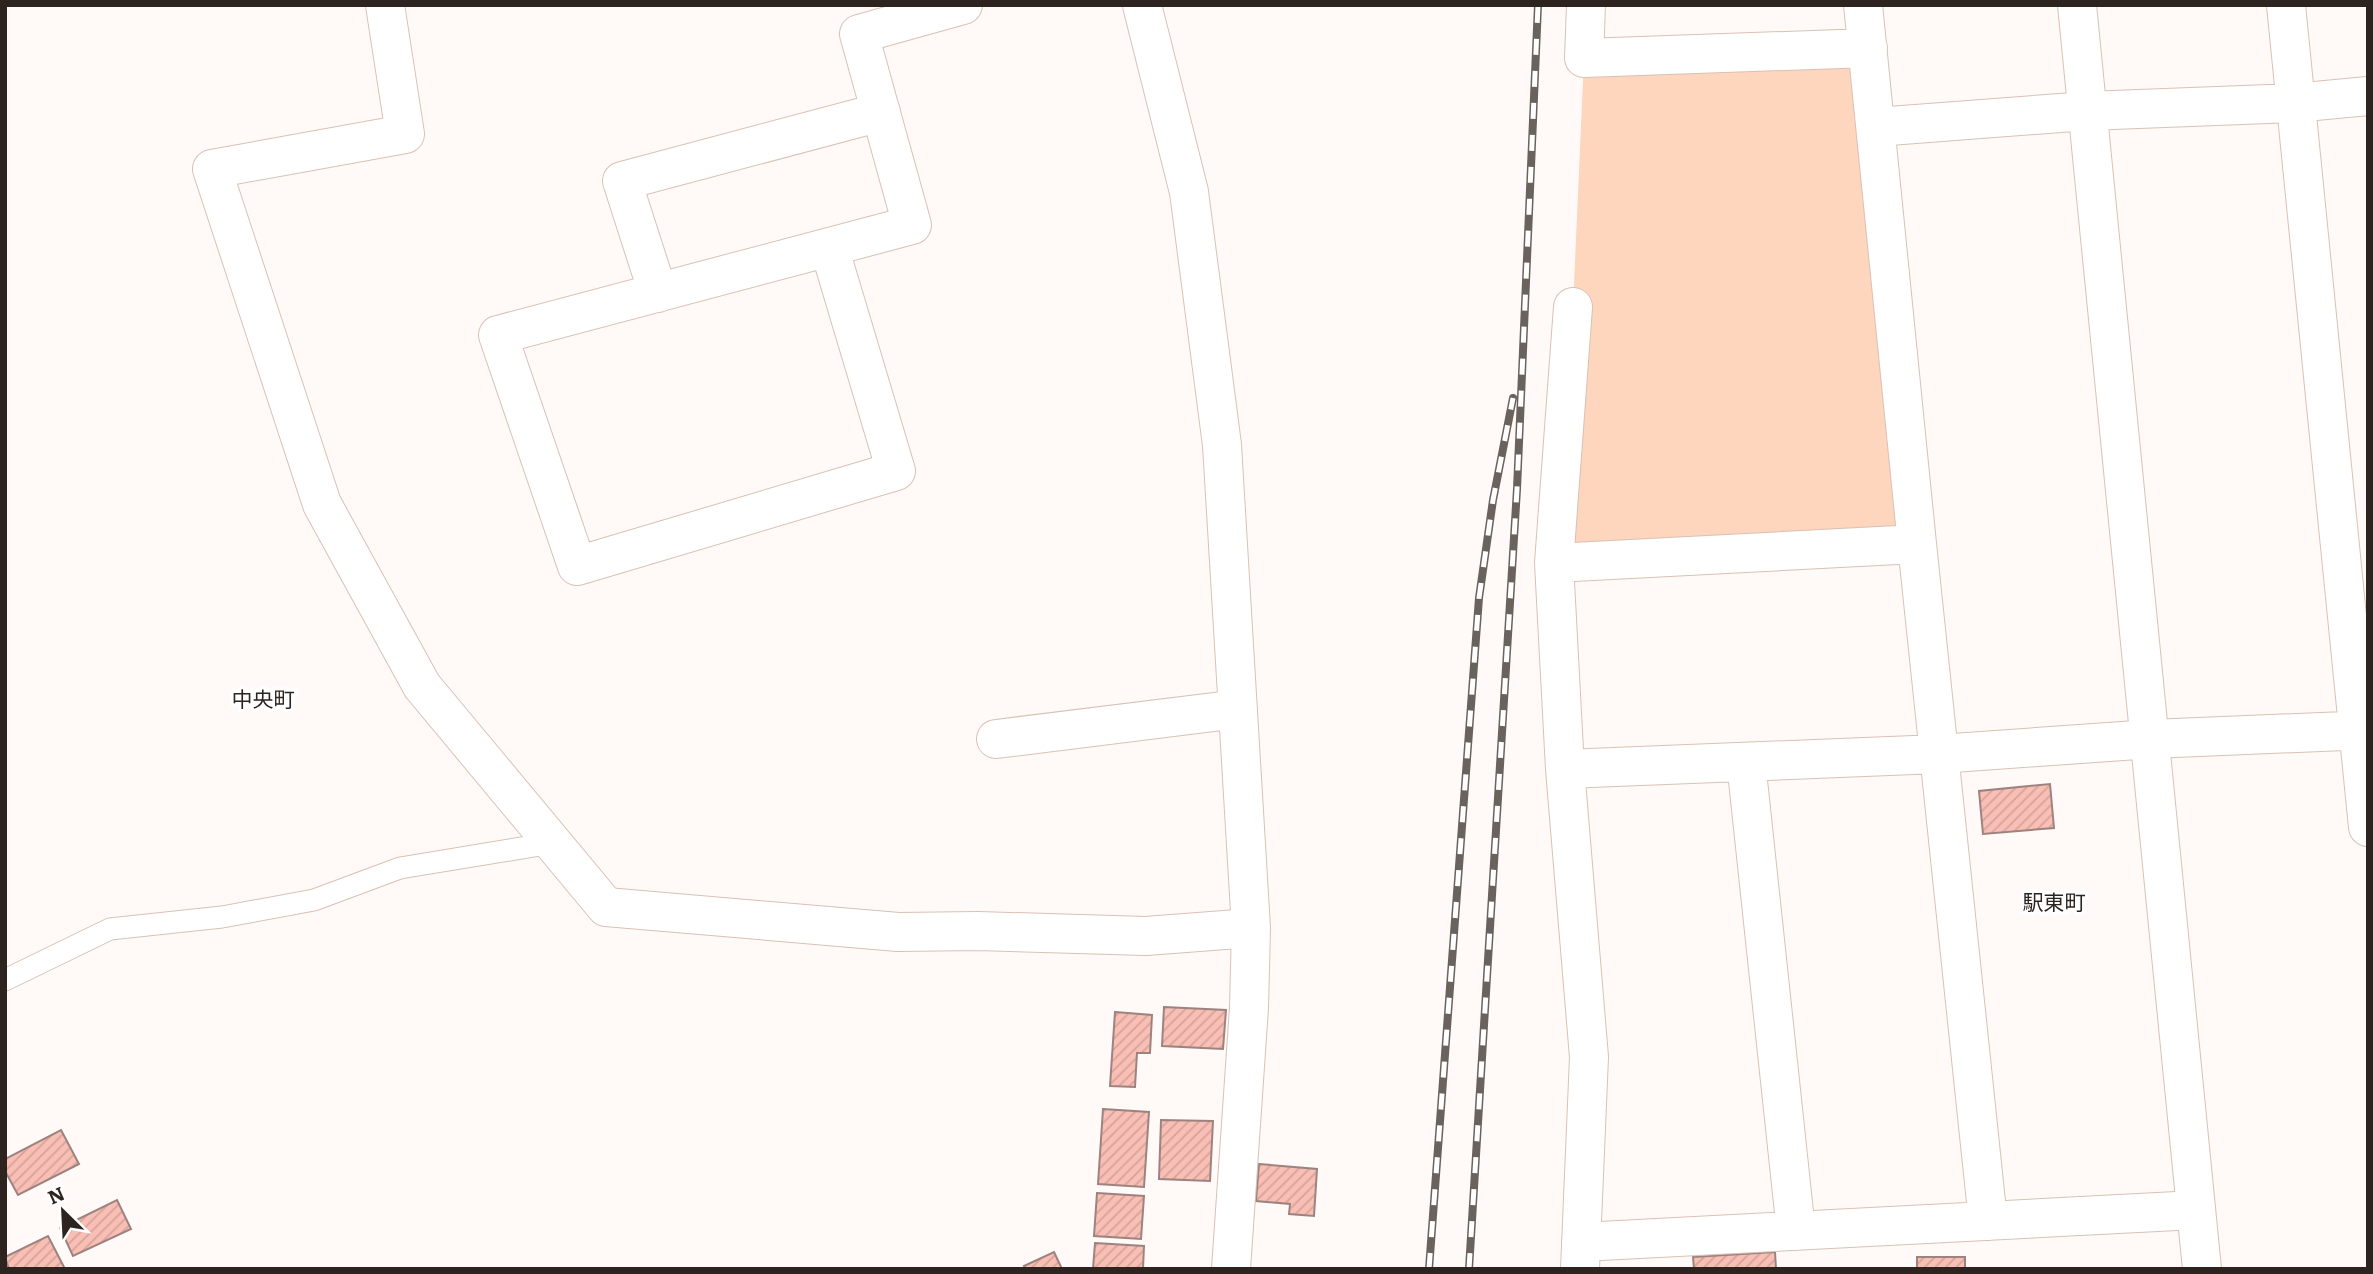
<svg xmlns="http://www.w3.org/2000/svg" width="2373" height="1274" font-family="Literata,'Noto Sans JP',serif">
	<defs>
		<pattern id="building-hatch" width="6" height="6" patternUnits="userSpaceOnUse" patternTransform="scale(1.75)"><rect width="6" height="6" fill="#f9beb4"/><path d="M-1 1l2-2M0 6l6-6M5 7l2-2" fill="none" stroke="#d6a39a"/></pattern>
	</defs>
	<rect width="100%" height="100%" fill="#fffaf7"/>
	<path fill="#fed5bd" d="M1868,48L1917,544L1554,563L1573,307L1584,58Z"/>
	<path fill="url(#building-hatch)" stroke="#9d837f" stroke-width="2" d="M2050,784L2054,828L1983,834L1979,791Z
		M1164,1007L1226,1010L1223,1049L1162,1046Z
		M1115,1012L1152,1015L1150,1053H1137L1135,1087L1110,1086Z
		M1103,1109L1149,1112L1144,1187L1098,1184Z
		M1161,1120L1213,1121L1210,1181L1159,1179Z
		M61,1130L79,1164L18,1195L5,1171V1159Z
		M1259,1164L1317,1169L1314,1216L1289,1214L1290,1204L1256,1201Z
		M1097,1193L1144,1196L1141,1239L1094,1236Z
		M117,1200L131,1229L73,1256L60,1228Z
		M48,1236L65,1269H9L5,1257Z
		M1095,1243L1144,1246L1143,1269H1093Z
		M1054,1252L1062,1269H1026L1024,1266Z
		M1775,1252L1776,1269H1694L1693,1257Z
		M1917,1257H1965V1269H1917Z"/>
	<g fill="none" stroke-linecap="round" stroke-linejoin="round">
		<g stroke="#d9c1b4" stroke-width="23">
			<path id="service" d="M5,980L110,929L222,917L314,900L400,868L552,843"/>
		</g>
		<g stroke="#d9c1b4" stroke-width="40">
			<path id="minor" d="M385,5L405,134L212,169L322,504L422,686L606,907L898,932L978,931L1146,936L1251,928
				M1142,5L1189,192L1222,445L1251,928L1249,1008L1231,1269
				M1586,5L1584,58L1868,48
				M1863,5L1917,544L1988,1221
				M2286,5L2368,827
				M1876,127L2087,111L2294,103L2368,96
				M829,247L896,471L577,566L498,335L912,225L859,34L963,5
				M658,293L622,181L881,112
				M1573,307L1554,563L1565,769L1589,1057L1580,1269
				M1554,563L1917,544
				M996,739L1238,709
				M1746,762L1796,1231
				M1565,769L1939,754L2151,739L2368,730
				M1581,1242L2196,1210"/>
		</g>
		<g stroke="#d9c1b4" stroke-width="40">
			<path id="tertiary" d="M2077,5L2202,1269"/>
		</g>
		<use href="#service" stroke="#fff" stroke-width="21"/>
		<use href="#minor" stroke="#fff" stroke-width="38"/>
		<use href="#tertiary" stroke="#fff" stroke-width="38"/>
		<g stroke="#6a625d" stroke-width="8">
			<path id="rail" d="M1429,1269L1479,598L1493,500L1513,398
				M1469,1269L1517,489L1538,5"/>
		</g>
		<use href="#rail" stroke="#fff" stroke-width="5" stroke-dasharray="16" stroke-linecap="butt"/>
	</g>
	<g text-anchor="middle" stroke-width="7" stroke-linejoin="round" paint-order="stroke">
		<g font-size="21" fill="#2d241f" stroke="#fff">
			<text x="263" y="707">中央町</text>
			<text x="2054" y="910">駅東町</text>
		</g>
	</g>
	<rect width="2373" height="1274" fill="none" stroke="#2d241f" stroke-width="14"/>
	<g transform="translate(63 1211) rotate(336)" stroke="#ffffff" stroke-width="5" paint-order="stroke">
	<path d="M0-5L12 26L0 18L-12 26Z" fill="#2d241f"/>
	<text y="-10" font-size="19" font-weight="bold" text-anchor="middle" fill="#2d241f">N</text>
	</g>
</svg>
